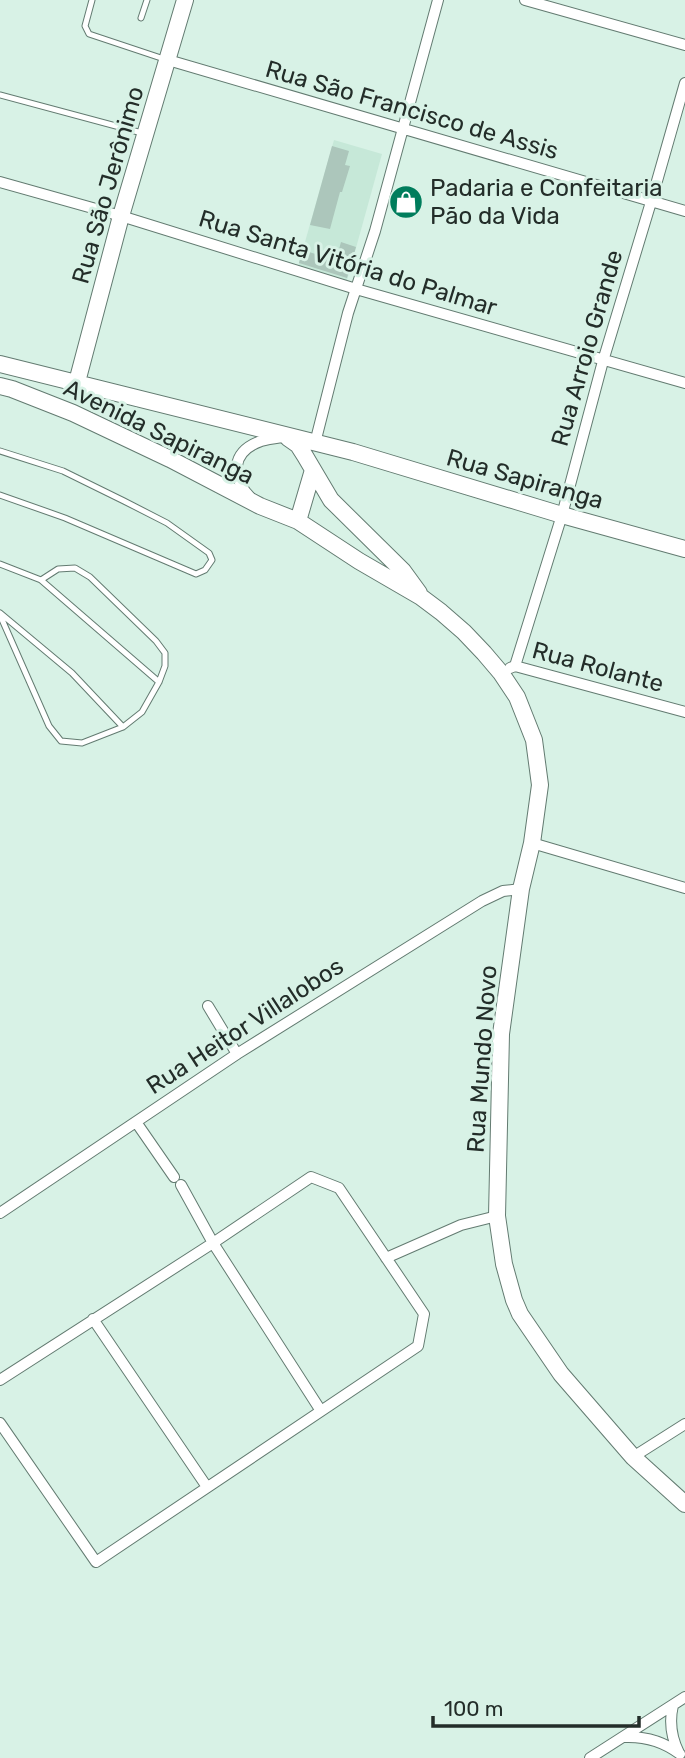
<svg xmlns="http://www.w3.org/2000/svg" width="685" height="1758" font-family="Rubik,sans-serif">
	<rect width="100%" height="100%" fill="#d8f2e6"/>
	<path fill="#c6e8d8" d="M334,140L382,154L346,284L297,270Z"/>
	<path fill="#acc6bb" d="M332,146L349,151L345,165L350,166L342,192H340L330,229L310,225Z
		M341,242L356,247L347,278L299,263L302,250L336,260Z"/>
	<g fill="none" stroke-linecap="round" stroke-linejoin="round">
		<g stroke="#637b71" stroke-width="7">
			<path id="lane" d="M92,0L85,26L89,34L164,59
				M141,18L147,0
				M0,95L142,133
				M0,451L63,471L124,501L167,523L209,553L212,560L205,570L196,574L65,518L0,495
				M0,564L41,580L159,682
				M0,613L72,673L123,727
				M0,615L49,726L61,741L82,743L123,727L142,712L159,682L165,666V653L156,641L90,577L75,568L58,569L41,580"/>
		</g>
		<g stroke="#637b71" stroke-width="12">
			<path id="street" d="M525,0L685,45
				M168,60L685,211
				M0,182L121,216L356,289L685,383
				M315,443L348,313L375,231L438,0
				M251,498C231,478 230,452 261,441C268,439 276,438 283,437
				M515,666L562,515L603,361L651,202L685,83
				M510,668L515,666L685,712
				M532,843L685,888
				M208,1006L237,1054
				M136,1122L174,1177
				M181,1185L213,1243L321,1411
				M0,1213L237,1054L482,901L503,891L521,889
				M386,1258L461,1225L497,1216
				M93,1319L207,1487
				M0,1380L213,1243L311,1177L339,1188L424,1314L418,1346L96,1562L0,1423
				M633,1457L685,1424
				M673,1705C669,1722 671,1737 679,1753
				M624,1737C645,1736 663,1741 680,1754
				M590,1758L685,1697"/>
		</g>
		<g stroke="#637b71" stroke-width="18">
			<path id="secondary" d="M0,364L353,452L562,515L685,549
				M77,382L121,216L185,0
				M0,386L12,389L73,413L170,459L260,506L298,521L359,561L421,597L441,612L464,632L484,653L501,673L517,697L534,740L540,785L532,843L521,889L501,1034L497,1216L504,1264L514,1300L520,1314L561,1374L633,1457L685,1504
				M288,438L298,445L305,456L331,500L403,571L419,593
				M298,521L313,470"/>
		</g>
		<use href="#lane" stroke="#fff" stroke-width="5"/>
		<use href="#street" stroke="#fff" stroke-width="10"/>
		<use href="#secondary" stroke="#fff" stroke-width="16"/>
	</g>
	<defs>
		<g id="shop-disc" transform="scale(1.75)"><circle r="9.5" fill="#007d5c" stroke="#d8f2e6"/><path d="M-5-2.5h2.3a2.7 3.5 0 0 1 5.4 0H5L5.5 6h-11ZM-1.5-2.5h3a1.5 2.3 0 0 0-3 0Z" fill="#fff"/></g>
	</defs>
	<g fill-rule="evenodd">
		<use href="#shop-disc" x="406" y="202"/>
	</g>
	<g text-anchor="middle" stroke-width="6" stroke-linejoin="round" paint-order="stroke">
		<g font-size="24" fill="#232d29" stroke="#d8f2e6">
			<text transform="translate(412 110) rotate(16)" y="8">Rua São Francisco de Assis</text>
			<text transform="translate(108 185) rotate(-74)" y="8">Rua São Jerônimo</text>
			<text transform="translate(348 263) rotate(17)" y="8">Rua Santa Vitória do Palmar</text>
			<text transform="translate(587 348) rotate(-74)" y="8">Rua Arroio Grande</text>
			<text transform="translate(159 432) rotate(26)" y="8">Avenida Sapiranga</text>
			<text transform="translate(525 479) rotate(16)" y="8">Rua Sapiranga</text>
			<text transform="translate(598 667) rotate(15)" y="8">Rua Rolante</text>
			<text transform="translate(245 1026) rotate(-33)" y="8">Rua Heitor Villalobos</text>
			<text transform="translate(482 1059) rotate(-86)" y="8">Rua Mundo Novo</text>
		</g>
		<g font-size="24" fill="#232d29" stroke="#d8f2e6" text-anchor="start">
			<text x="430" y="196">Padaria e Confeitaria<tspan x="430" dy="28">Pão da Vida</tspan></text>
		</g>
	</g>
	<path d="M433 1716v10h206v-10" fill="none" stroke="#232d29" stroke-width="3.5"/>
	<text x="444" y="1716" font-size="21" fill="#232d29" stroke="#d8f2e6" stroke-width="5" paint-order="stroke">100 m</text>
</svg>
